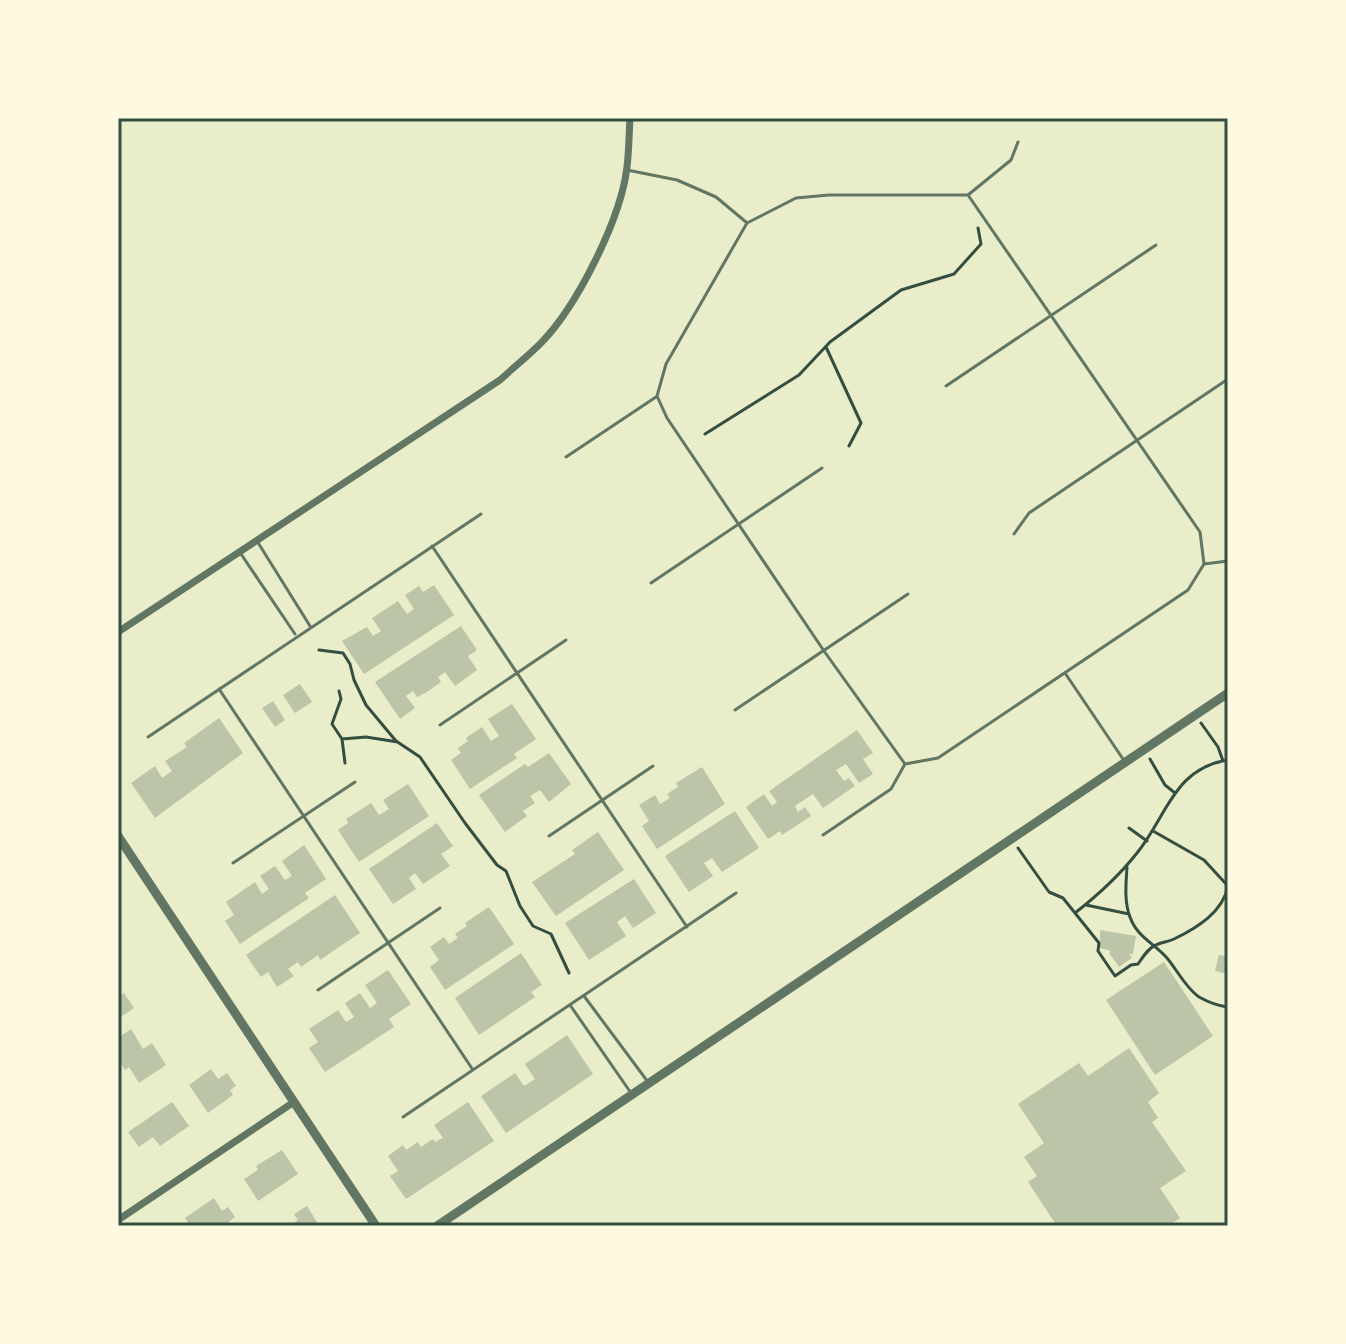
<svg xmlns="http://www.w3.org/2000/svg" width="1346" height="1344" font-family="'DejaVu Sans',sans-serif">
	<rect width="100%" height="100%" fill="#e9edc9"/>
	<path fill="#bcc5a7" d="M434,585L454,615L364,674L342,641L367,627L373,636L381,631L372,618L398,601L407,614L414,609L405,595L419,586L423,592Z
		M461,626L477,650L468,656L477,670L455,686L445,672L438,677L441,682L427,692L417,697L413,691L406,696L415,708L400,719L375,682Z
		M300,684L312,702L295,713L283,695Z
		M273,701L285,720L275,727L262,708Z
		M512,704L536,739L514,754L517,758L470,789L451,760L461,753L458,748L468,741L466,738L482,727L491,741L499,736L488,719Z
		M219,718L243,753L155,818L131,783L155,766L162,778L172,771L165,761L187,747L184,743Z
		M857,730L873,753L863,759L873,774L859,783L846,764L836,770L844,781L849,778L855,786L823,808L813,794L795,806L798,812L805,807L811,816L782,835L780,831L768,839L746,807L764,794L772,806L777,802L769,791Z
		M549,753L571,784L549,802L540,790L530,796L535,803L523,811L527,816L505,832L479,795L525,764L528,767Z
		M702,767L725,804L657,849L642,826L649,821L639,805L655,795L660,804L670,798L667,794L678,787L676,783Z
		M408,784L429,816L359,862L338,830L348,823L346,819L371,803L379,815L389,809L383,800Z
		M735,811L759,848L722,872L712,858L704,863L713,876L689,892L665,856Z
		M437,823L453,846L441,854L450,866L423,884L415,873L409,878L416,889L393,904L369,869Z
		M598,832L624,870L556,916L532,882L575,854L572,850Z
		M304,845L326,879L305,893L309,898L240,944L225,921L234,915L226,902L255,882L262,894L269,889L260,876L275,866L285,880L292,876L282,861Z
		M634,879L656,913L633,928L625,916L617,922L626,936L589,960L565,923Z
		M335,895L360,933L320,960L318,955L301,967L298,962L288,969L294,976L277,987L268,972L261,977L246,955Z
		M489,907L514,944L445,990L430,967L439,960L430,947L444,937L449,944L458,938L455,934L467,926L465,923Z
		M1100,930L1136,936L1133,954H1129L1132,958L1119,967L1109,953L1111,951L1100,948Z
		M521,953L542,985L531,992L535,997L479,1035L455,998Z
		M1219,955L1228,957V974L1215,971Z
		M1164,962L1213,1036L1155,1075L1106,1000Z
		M388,970L411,1004L389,1019L394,1027L325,1072L309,1048L318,1042L309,1029L338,1010L346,1022L354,1017L345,1003L360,993L370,1008L377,1003L365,985Z
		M124,993L134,1008L118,1019V998Z
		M131,1029L143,1049L152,1043L166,1065L139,1083L129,1067L125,1070L118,1060V1038Z
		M567,1035L593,1074L506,1133L481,1096L515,1073L524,1086L535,1079L525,1064Z
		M1129,1048L1159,1093L1148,1102L1158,1118L1152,1122L1186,1171L1160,1188L1180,1218L1168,1226H1057L1028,1182L1037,1176L1024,1157L1044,1143L1018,1104L1079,1063L1088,1076Z
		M211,1069L218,1079L227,1073L236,1086L230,1090L233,1095L208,1113L189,1085Z
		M172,1102L189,1126L160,1146L153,1137L139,1147L128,1132Z
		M468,1102L494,1141L406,1199L390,1176L398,1171L388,1156L403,1145L406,1150L418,1142L421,1147L433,1139L435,1142L443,1138L434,1125Z
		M282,1150L298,1174L258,1201L244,1179L258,1170L256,1166Z
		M214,1198L222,1211L228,1207L235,1217L224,1226H190L185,1218Z
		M307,1206L317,1222L316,1226H289L298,1220L294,1214Z"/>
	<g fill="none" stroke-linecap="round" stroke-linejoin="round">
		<path stroke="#344e41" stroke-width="3" d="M826,347L861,423L849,446
			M705,434L799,375L830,342L901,290L954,274L981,244L978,228
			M319,650L343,653L350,664L354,680L366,705L396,741L420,757L465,823L497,865L506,871L520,906L533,926L551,934L569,973
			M339,691L341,699L332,724L342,739L345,763
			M1201,723L1218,747L1223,761
			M342,739L366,737L398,742
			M1150,759L1165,785L1175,793
			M1129,828L1147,841
			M1153,831L1204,860L1227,885
			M1018,848L1049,892L1063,898L1075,913C1098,895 1119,876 1137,853C1167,816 1174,768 1228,760
			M1127,867C1126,883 1124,902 1130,917C1137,937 1154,943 1167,958C1177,970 1186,988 1199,997C1208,1002 1218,1006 1228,1007
			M1086,905L1129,914
			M1075,913L1099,943L1098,951L1115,976L1131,965L1138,964C1143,957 1148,948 1156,945C1161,942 1168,942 1174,939C1197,928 1223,912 1228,886"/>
		<path stroke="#617663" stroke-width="3" d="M627,170L677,180L716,197L746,222
			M968,195L1011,160L1018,142
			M946,386L1156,245
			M566,457L656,397
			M1014,534L1029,513L1228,379
			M257,541L310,626
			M432,546L687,927
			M239,551L295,634
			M651,583L822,468
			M1065,673L1123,759
			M219,689L473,1070
			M735,710L908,594
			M440,725L566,640
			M148,737L481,514
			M905,764L824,651L667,418L657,396L666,364L747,223L796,198L829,195H968L1200,532L1204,564
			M823,835L891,789L905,764L938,758L1188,590L1204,564L1228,561
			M549,836L653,766
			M233,863L355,782
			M318,990L440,908
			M584,996L648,1082
			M570,1005L631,1093
			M403,1117L736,893"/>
		<path stroke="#617663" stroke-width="7" d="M118,632L500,380C513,368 528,356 541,343C577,306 621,219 627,167C629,151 629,134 630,118
			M118,1220L294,1102"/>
		<path stroke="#617663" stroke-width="9" d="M118,836L376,1226
			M437,1226L1228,693"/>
	</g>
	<rect width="1346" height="1344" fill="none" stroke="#fefae0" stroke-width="240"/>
	<rect x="120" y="120" width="1106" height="1104" fill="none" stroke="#344e41" stroke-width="3"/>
</svg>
